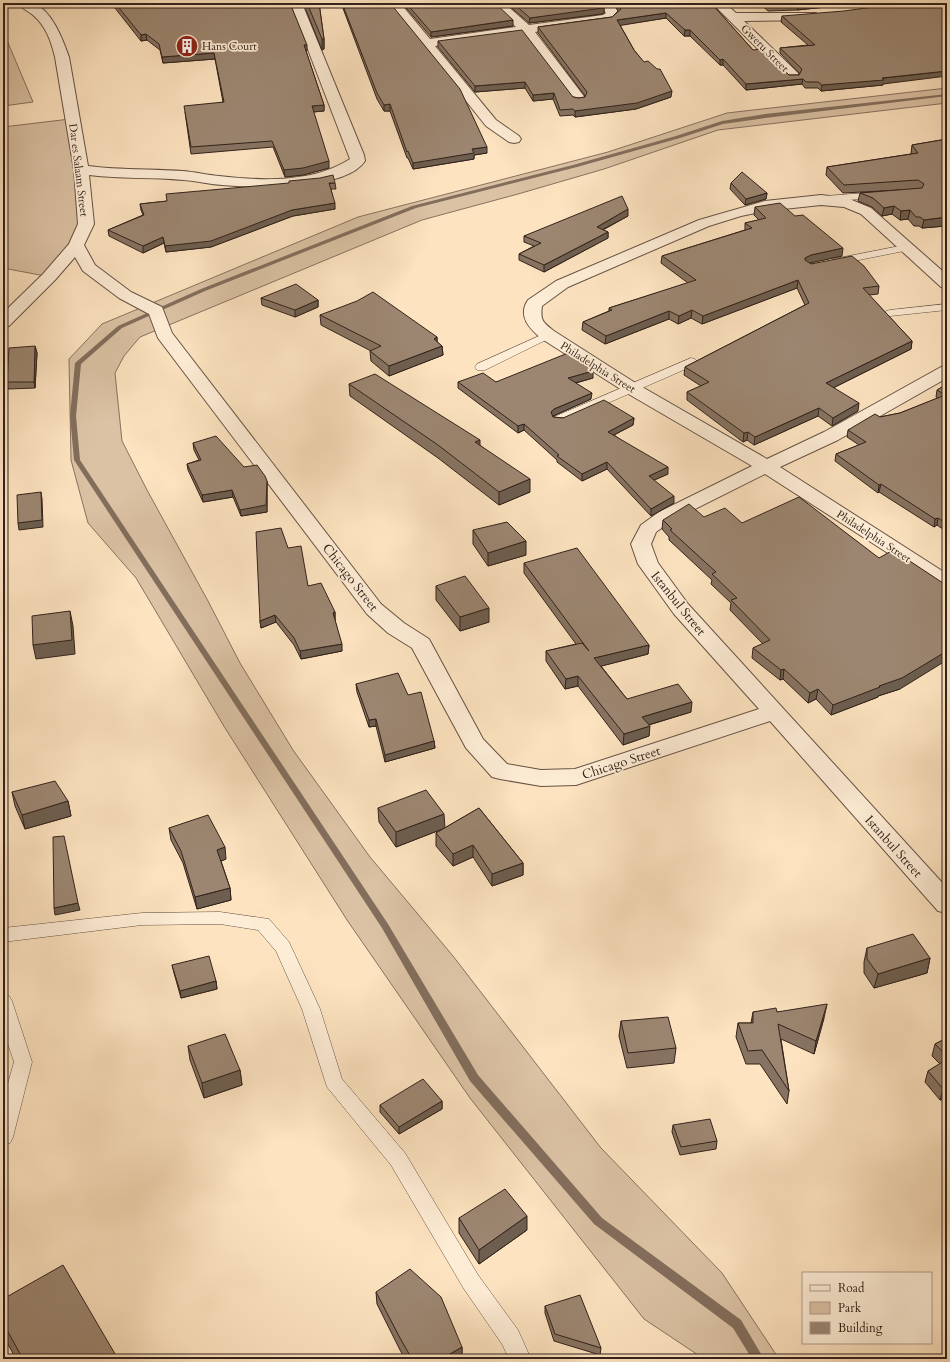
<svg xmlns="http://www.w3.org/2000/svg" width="950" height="1362" font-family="Cardo,serif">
	<rect width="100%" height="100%" fill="#fde3c0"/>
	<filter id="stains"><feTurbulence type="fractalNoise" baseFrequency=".005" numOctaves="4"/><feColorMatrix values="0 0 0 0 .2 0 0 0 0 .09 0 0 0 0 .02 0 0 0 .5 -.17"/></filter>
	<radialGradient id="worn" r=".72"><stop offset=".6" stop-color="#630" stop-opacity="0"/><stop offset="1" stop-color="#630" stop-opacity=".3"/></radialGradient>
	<path fill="#dbc2a4" stroke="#877260" d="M3,31L33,102L3,106Z
		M947,88V103L718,130L604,169L518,194L422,220L140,337L124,356L115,373L122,441L147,490L208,601L240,663L293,750L370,857L453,956L601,1148L722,1273L779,1359H704L644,1319L470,1098L347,920L225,728L136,578L88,523L71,460L69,359L102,324L358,217L608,152L727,113Z
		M70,119L82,210L75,243L45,276L3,268V127Z"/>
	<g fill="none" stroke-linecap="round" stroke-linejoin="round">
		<path fill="#836e5c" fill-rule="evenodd" d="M947,94V96L765,118L723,124L680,138L577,167L416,208L205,291L122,328L81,364L76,416L80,460L388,924L478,1075L602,1218L741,1320L764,1359H752L733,1328L594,1224L470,1081L382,928L74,460L70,416L75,363L118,326L201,289L412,206L573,165L676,136L722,121L765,114Z"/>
		<g stroke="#665244" stroke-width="1">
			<path id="lane" d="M879,192L884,195L883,197L826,202L821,199L826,196Z
				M905,245L909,246L910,248L909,250L834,265L829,262L834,259Z
				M947,304V310L890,316L886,315L884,313L886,311L890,310Z
				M548,332L552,333L554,335L552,337L485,370H477L475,367L477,364Z
				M691,358L695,359L697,362L695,365L562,423H554L552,420L554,417Z
				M220,912L269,919L289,942L320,1009L342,1079L405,1153L478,1275L518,1330L531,1359H509L502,1344L464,1289L391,1165L327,1087L302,1009L276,951L258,930L220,924L142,925L3,942V928L142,913Z
				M3,994L9,996L12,1001L32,1062L13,1137L10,1143L3,1145V1101L14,1062L3,1029Z"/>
		</g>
		<g stroke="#665244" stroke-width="2">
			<path id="street" d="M18,3C23,3 29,2 33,3C52,10 63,40 69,57L88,166C119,170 151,169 183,171C195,172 207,175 219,176C262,181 313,183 350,159L292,8L287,3H301L303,6L364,155L365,161C345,191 255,188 222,185C209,184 196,181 183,180C152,177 120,179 89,175L94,224L84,245L95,265L131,292L162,307L172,333L381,604L404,623L429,639L483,739L507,764L541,770L575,769L759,709L674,614L638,564L631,544L641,525L659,512L752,466L625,392L542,339C530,329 517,316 528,300L556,281L699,220L765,201L821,195L847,198L871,208L947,275V289L941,287L861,214L844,207L821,205L765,211L741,216L709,226L568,287L542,306C540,321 543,322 554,331L637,384L767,459L824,432L941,367L947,366V378L838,440L780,467L947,574V585L943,586L936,584L765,474L673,520L656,532L651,544L658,563L688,604L947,888V913L938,911L770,721L576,785L541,786L500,779L492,777L466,748L412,648L388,633L367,614L158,338L149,314L119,298L83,271L75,257L55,280L9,326L3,327V313L43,274L69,244L78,224L74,170L55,57C51,41 46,26 33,15C28,11 21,8 18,3Z
				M388,3H400L430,39L516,27L491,3H504L529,25L603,15L606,13L597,3C610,3 613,1 619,14L611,21L607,22L535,32L586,99L584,102L579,103L574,102L523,34L435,46L496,120L519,136L521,139L519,142L514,143L509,142L486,126Z
				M712,3H725L736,13H816L818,16L816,19L812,20L744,21L798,73L800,76L798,79H788Z"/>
		</g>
		<use href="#lane" fill="#feedd6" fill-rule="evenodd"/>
		<use href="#street" fill="#feedd6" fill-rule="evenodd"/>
	</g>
	<path fill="#867361" stroke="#33221b" d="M111,3H290L307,51H306L324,105V111L313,112L329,168L303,175L285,177L273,147L191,154L185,112L223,102L215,59L163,63L160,50L147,40L141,41Z
		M306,3H319L324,39V49L322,50L306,10Z
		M341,3H390L487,153L474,155V159L413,169L408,158H407L390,111H384L377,99Z
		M402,3H495L513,26L431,37Z
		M506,3H600L604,7V13L602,14L529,23Z
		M612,3H711L753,50L789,75H799V73L780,53V48L808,45L781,22L782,16L883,84V85L821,91L818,88H805L802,84L746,90L723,65H720L690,36H684L666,18L620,25L634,50L671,97L636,109L575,117L573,115L560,116L553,99L533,101L525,88L475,92L438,47V41L573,97L579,98L585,97V96L538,33V27L612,17L618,11L614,3Z
		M759,3H864L797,10L768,11Z
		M947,139V227L946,226L922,228L919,226H914L908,219L900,220L892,214L882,216L872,207L858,201L860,193L900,190L843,193L826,175L827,167L911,154L912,145Z
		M335,183L336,189H331L335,209L293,216L211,247L166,252L164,243L143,253L109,236L108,230L143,215L141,210L140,204Z
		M731,183L767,193L766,199L745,205L730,189Z
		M755,207L842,256L809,263L879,286L878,294L869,295L912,341L911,349L833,388L858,411L832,426L818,416L754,445L747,440L743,442L687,400V392L701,386L684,375L685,367L805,305L797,288L702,324L691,318L678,324L669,319L605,344L582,330L583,322L609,311V308L688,283L661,263L662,256L745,230V223L759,220L754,215Z
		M628,216L603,230L608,232V238L544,272L519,260V254L534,246L524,242V236Z
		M261,298L318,300V307L295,317L262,305Z
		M320,315L437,337V342L442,346L443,355L389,376L371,361L370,351H371L321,325Z
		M35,346L37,353L35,388L8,389L7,382Z
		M593,378L576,383L591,399L553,416V417L563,418H634L633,425L614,435L668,474L654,480L674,503L651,516L607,469L582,481L557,462V460L524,430L518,433L458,388V382H496Z
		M349,384L480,445L530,492L499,505L438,458L350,396Z
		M947,384V532L937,525L934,527L879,492L878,493L835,461L836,454L859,445L847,437L848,430L880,417L900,413L938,398L936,397L937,390Z
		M193,443L244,467L267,481V512L241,516L233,497L203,502L188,470L187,464L199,460L194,450Z
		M663,520L900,689L878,696V697L831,715L816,699L808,703L783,679L780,680L752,658L753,648L763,644L730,610L731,603L711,584L712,580L669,540V537L662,529Z
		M473,530L526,555L488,566L473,544Z
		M288,548L308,586L335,612V620L342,651L301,659L294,645L276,622L261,628L260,621Z
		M524,563L649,645L648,654L601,666L627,699L691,712L649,725V736L623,745L578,686L565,689L546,661V651L576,644L524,573Z
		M436,586L489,622L460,631L436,600Z
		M356,684L408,695L434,741L435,748L385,762L376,726L369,727L357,692Z
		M12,792L68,801L71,816L25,829L15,806Z
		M378,808L445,828L396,847L379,822Z
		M479,808L523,863V875L492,886L473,857L453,866L436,846V833Z
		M169,828L226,859L221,861L230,888L231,900L197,909L183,863L171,840Z
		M867,948L930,958L927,973L874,988L864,973V962Z
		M172,965L216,981L217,989L181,998L174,973Z
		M753,1012H777L824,1018L814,1054L781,1039L789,1091L787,1104L760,1064H746L736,1037L738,1023H751Z
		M621,1021L676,1048L674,1063L627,1068L619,1036Z
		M947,1038V1098L940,1100L925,1082L928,1071L940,1064L932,1056L935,1044Z
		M188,1046L240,1070L242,1085L204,1098L190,1060Z
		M442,1101V1109L399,1134L380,1112V1105Z
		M673,1125L717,1141L716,1149L680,1155L672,1132Z
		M459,1218L527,1230L479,1264L459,1233Z
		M376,1292L462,1347V1359H405L400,1350L377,1304Z
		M3,1299L118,1359H16L3,1335Z
		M545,1306L601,1348L600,1355L554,1341L545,1313Z"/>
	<path fill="#6d5e4f" stroke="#33221b" d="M815,3H864L797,10L798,5Z
		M604,7V13L602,14L529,23L530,18Z
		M666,13V18L617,26V20Z
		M513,20V26L431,37V32Z
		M685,30H690V36H684Z
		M146,34L147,40L141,41V35Z
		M322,39H324V49L322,50Z
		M304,45H307V51H304Z
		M214,53L215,59L163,63L162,57Z
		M723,59V65H720V60Z
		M947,71V76L883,84V85L821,91L822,85Z
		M803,79L802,84L746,90V84Z
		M525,82V88L475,92V86Z
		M672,91L671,97L636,109L575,117V111Z
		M554,93L553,99L533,101V95Z
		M390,104V111H384V105Z
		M324,105V111L312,112V106Z
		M487,147V153L474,155V159L413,169V163L472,149Z
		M329,161V168L303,175L285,177L284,170Z
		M767,193L766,199L745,205L746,199Z
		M335,203V209L293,216L211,247L166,252L165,246L292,210Z
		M894,206L892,214L882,216L884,208Z
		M628,209V216L596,233L597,227Z
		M910,210L908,219L900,220L901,211Z
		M947,217L946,226L922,228L924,220Z
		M608,232V238L544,272V265Z
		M163,237L164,243L143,253V246Z
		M843,248L842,256L810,263L804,266L805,258L811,255Z
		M798,280L797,288L702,324L703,316Z
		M318,300V307L295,317V310Z
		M692,310L691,318L678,324L679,316Z
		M669,311V319L605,344L606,336Z
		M437,337V347L434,339Z
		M912,341L911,349L825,392L826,383Z
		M35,346L37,353L35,388L34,382Z
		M442,346L443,355L389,376V366Z
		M593,371V378L568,385V378Z
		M592,393L591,399L553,416L551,419V412L554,409Z
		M859,403L858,411L832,426L833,418Z
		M819,408L818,416L754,445L755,437Z
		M634,418L633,425L608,438V432Z
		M524,424V430L518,433V426Z
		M748,432L747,440L743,442L744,433Z
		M480,440V452L475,442Z
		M607,462V469L582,481V474Z
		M668,467V474L648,483L649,476Z
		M530,479V492L499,505V492Z
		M267,481V512L241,516L240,510Z
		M881,484L879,492L878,493L879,485Z
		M232,490L233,497L203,502L202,495Z
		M41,492L42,499L43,527L19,530L18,523Z
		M674,496V503L651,516V509Z
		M938,518L937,525L934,527L935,519Z
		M526,541V555L488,566V553Z
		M489,608V622L460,631V617Z
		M70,611L73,626L75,654L36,659L33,645Z
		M335,612V620H333V613Z
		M275,615L276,622L261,628L260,621Z
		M342,644V651L301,659L300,651Z
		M649,645L648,654L594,668V658Z
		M947,651V660L900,689L878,696V697L831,715L833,705L879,686Z
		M784,669L783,679L780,680L781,670Z
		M578,676V686L565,689L566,679Z
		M818,689L816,699L808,703L810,693Z
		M692,702L691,712L641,727L642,717Z
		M376,719V726L369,727V720Z
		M650,726L649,736L623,745L624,734Z
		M434,741L435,748L385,762V755Z
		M68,801L71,816L25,829L22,815Z
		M444,814L445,828L396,847V832Z
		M473,845V857L453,866V854Z
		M225,847L226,859L219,862L217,850Z
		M523,863V875L492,886V874Z
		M230,888L231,900L197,909L195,897Z
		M78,903L80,910L55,915L54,908Z
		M930,958L927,973L874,988L878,974Z
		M216,981L217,989L181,998L180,991Z
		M827,1004L824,1018L814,1054L816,1041Z
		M240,1070L242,1085L204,1098L202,1083Z
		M947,1087V1098L940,1100L943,1089Z
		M442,1101V1109L399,1134V1127Z
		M527,1216V1230L479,1264V1250Z
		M462,1347V1359H448V1355Z"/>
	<path fill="#9c8671" stroke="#33221b" d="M115,3H290L307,45H304L324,105L312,106L329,161L303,168L284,170L272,141L191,147L184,106L224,102L214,53L162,57L159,44L146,34L141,35Z
		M307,3H319L324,39H322Z
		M342,3H390L460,89L487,147L472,149L474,153L413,163L408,151L407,152L390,104L384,105L377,93Z
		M406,3H495L513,20L431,32Z
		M513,3H600L604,7L603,8L530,18Z
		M617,3H711L753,50L762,49L789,75H799L802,69L780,48L815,45L782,16L844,11L902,3H947V71L882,78L884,80L822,85L818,82H806L803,79L746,84L723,59L720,60L690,30H685L666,13L617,20L634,50L644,62L648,61L657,69H660L672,91L637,103L575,111L573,109L560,110L554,93L533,95L525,82L475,86L438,41L522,30L573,97L579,98L585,97L587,92L538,27L612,17L621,9Z
		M766,3H815L798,5H769Z
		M947,139V217L924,220L920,217H916L910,210L901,211L894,206L884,208L873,198L860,193L922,188L924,184L918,180L844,185L827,167L918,153L912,145Z
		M742,172L767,193L746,199L731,183Z
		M333,175L335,183H329L335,203L292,210L211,241L165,246L163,237L143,246L108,230L144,215L140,204L167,201L166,194L289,183V181L320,178Z
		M622,196L628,209L597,227L608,232L544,265L519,254L541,243L524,236Z
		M780,203L795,216L803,215L843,248L811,255L805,258V260L811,264L852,256L864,266L879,286L863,288L912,341L826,383L859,403L833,418L819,408L755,437L748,432L744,433L687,392L709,382L685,367L809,303L798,280L703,316L692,310L679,316L669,311L606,336L583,322L612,310L609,308L696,280L662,256L752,228L745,223L766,218L755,207Z
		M296,284L318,300L295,310L261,298Z
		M373,292L437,337L434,339L442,346L389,366L370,351L381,346L320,315L357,301Z
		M35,346L34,382H7L9,348Z
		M568,353L593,371L568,378L592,393L554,409L551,412L553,417L563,418L604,400L634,418L608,432L668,467L649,476L674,496L651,509L607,462L582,474L557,456L559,455L524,424L518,426L458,382L483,373L496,382Z
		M375,374L480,440L475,442L530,479L499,492L438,445L349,384Z
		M947,384V524L938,518L935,519L881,484L879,485L836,454L866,442L848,430L875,414L880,417L900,413L945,395L937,390Z
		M216,436L244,467L257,465L265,476L267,481L266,505L240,510L232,490L202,495L187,464L201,460L193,443Z
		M41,492L42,520L18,523L17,495Z
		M799,497L879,558L893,550L946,585H947V651L902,678L879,686L880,687L833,705L818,689L810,693L784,669L781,670L753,648L770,640L731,600L737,598L712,574L716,572L670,530L672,529L663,520L689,504L704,517L725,508L742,523Z
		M507,522L526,541L488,553L473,530Z
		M281,528L288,548L301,546L308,586L321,583L335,612L333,613L342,644L300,651L294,638L275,615L260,621L256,532Z
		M577,548L649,645L594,658L627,699L678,684L692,702L642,717L650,726L624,734L578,676L566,679L546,651L582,643L589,651L524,563Z
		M465,576L489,608L460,617L436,586Z
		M70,611L72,640L33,645L32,616Z
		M398,673L408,695L421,692L434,741L385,755L376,719L369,720L356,684Z
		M55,781L68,801L22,815L12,792Z
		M426,790L444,814L396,832L378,808Z
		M479,808L523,863L492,874L473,845L453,854L436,833Z
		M208,815L225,847L217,850L230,888L195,897L181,851L169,828Z
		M64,836L78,903L54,908L53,837Z
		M913,934L930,958L878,974L867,959V948Z
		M209,956L216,981L180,991L172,965Z
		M827,1004L816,1041L778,1024L789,1091L762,1050L748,1051L738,1023H753V1012L776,1008L777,1012Z
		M668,1017L676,1048L628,1053L621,1021Z
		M225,1034L240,1070L202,1083L188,1046Z
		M947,1038V1056L935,1044Z
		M947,1059V1087L943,1089L928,1071Z
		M423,1079L442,1101L399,1127L380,1105Z
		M710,1119L717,1141L681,1147L673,1125Z
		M505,1189L527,1216L479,1250L459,1218Z
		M63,1265L118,1359H23L3,1323V1299Z
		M410,1269L441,1297L462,1347L448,1355L452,1359H412L400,1338L376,1292Z
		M580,1295L601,1348L555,1334L545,1306Z"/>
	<defs>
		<g id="building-disc" transform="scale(1.15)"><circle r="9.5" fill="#8f2418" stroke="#feedd6"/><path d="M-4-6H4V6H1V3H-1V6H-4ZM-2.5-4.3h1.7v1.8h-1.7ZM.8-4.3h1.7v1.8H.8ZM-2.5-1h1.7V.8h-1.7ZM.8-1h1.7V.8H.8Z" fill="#fff"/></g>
	</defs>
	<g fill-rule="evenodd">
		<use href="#building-disc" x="187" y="46"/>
	</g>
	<g text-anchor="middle" stroke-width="3.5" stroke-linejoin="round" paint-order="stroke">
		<g font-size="11" fill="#33221b" stroke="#feedd6" text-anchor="start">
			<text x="202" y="50">Hans Court</text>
		</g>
		<g font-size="11" fill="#33221b" stroke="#feedd6">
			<text transform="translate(765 48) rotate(45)" y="4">Gweru Street</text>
			<text transform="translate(79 170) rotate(83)" y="4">Dar es Salaam Street</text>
			<text transform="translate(598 367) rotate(32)" y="4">Philadelphia Street</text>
			<text transform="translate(874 536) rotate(33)" y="4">Philadelphia Street</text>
		</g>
		<g font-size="13" fill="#33221b" stroke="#feedd6">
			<text transform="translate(351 577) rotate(52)" y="5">Chicago Street</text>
			<text transform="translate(679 603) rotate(51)" y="5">Istanbul Street</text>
			<text transform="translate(621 762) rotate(-18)" y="5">Chicago Street</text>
			<text transform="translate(894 846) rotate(48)" y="5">Istanbul Street</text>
		</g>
	</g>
	<rect width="950" height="1362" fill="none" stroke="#fde3c0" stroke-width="16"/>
	<rect x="4" y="4" width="942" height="1354" fill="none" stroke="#33221b" stroke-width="2"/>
	<rect x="8" y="8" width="934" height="1346" fill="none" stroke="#33221b"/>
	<rect x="802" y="1272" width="130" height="72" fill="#feedd6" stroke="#ad9c8b"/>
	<rect x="810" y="1285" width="20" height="6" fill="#feedd6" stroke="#ad9c8b"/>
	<text x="838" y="1292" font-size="12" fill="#33221b">Road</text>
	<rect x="810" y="1302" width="20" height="12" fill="#dbc2a4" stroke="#ad9c8b"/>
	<text x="838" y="1312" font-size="12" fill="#33221b">Park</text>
	<rect x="810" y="1322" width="20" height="12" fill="#9c8671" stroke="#ad9c8b"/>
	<text x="838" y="1332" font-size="12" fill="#33221b">Building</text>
	<rect width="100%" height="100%" filter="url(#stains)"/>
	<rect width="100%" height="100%" fill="url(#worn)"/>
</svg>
